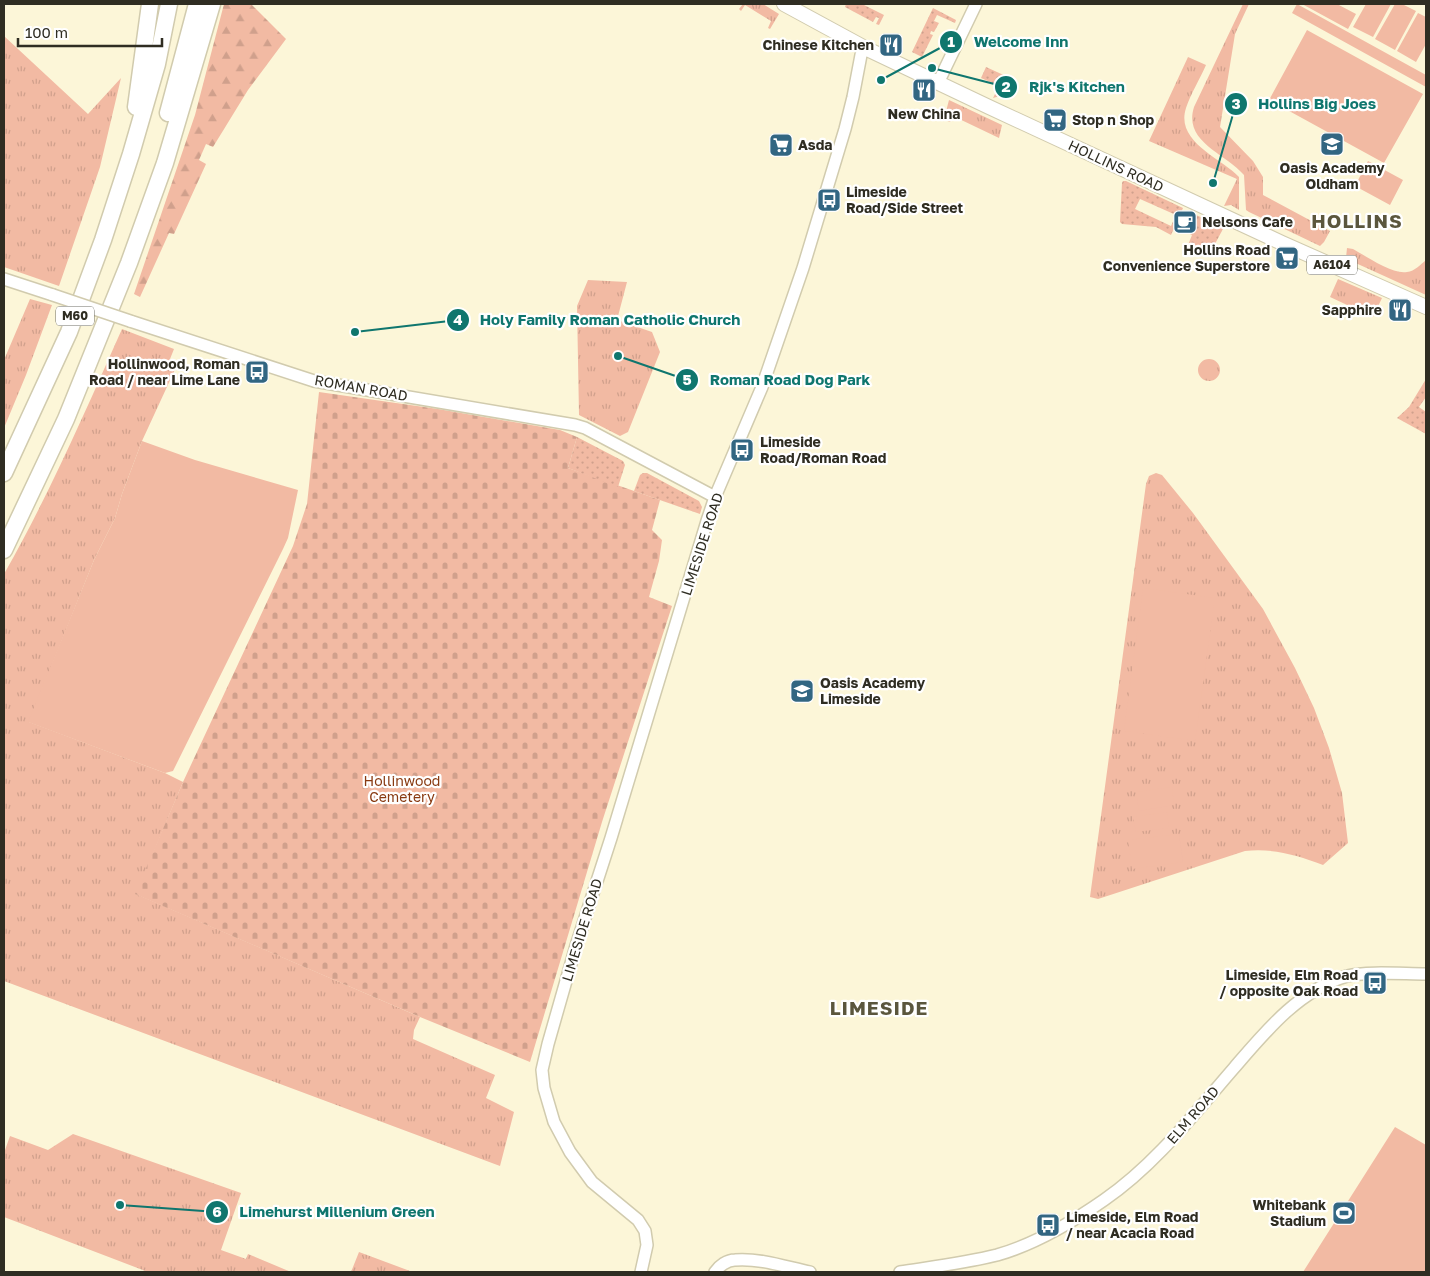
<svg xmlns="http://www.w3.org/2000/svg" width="1430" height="1276" font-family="'Golos Text',sans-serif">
	<defs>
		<pattern id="grass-tufts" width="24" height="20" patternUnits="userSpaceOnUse" patternTransform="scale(1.25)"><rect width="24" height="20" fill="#f2baa3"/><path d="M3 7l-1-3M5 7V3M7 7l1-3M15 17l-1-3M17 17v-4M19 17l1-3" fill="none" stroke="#d0a08c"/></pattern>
		<pattern id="forest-firs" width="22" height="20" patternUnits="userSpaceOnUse" patternTransform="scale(1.25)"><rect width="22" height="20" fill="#f2baa3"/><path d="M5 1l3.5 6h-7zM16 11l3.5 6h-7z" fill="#d0a08c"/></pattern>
		<pattern id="cemetery-stones" width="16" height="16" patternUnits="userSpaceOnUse" patternTransform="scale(1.25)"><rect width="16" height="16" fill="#f2baa3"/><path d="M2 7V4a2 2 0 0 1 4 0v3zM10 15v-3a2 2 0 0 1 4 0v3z" fill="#d0a08c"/></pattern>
		<pattern id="garden-dots" width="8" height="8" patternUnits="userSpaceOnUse" patternTransform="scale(1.25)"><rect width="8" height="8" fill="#f2baa3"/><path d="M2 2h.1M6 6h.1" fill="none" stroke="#d0a08c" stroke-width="1.8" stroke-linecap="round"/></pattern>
	</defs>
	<rect width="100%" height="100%" fill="#fcf6d8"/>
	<path fill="url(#grass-tufts)" d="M743,4H763L779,14L770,29L768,28L771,21L745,5L741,11L739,9Z
		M1243,4H1249L1235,34L1220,127L1253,161L1263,177V195L1330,231L1324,242L1320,246L1249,212L1246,210L1244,175C1225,153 1183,142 1194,107Z
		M4,36L88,114L121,78L100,167L59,286L4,267Z
		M1188,57L1206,65C1200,79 1191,93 1186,108C1175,142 1221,158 1239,177V210L1231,205L1224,206L1237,179L1149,141Z
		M949,100L1002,125L999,138L953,116L950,122L944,119Z
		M1347,248L1353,249C1366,256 1393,275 1407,272C1415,271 1420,265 1426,260V295L1349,260L1346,258Z
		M1338,279L1382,298L1373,317L1330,297Z
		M588,280L627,282L617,320L652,332L660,352L628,432L620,436L579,415L577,306Z
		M30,299L52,305L26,375L4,428V360Z
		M122,329L174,349L170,359L178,363L142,441L122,494L115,518L94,560L29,722L165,773L183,782L136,894L420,1017L414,1030L413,1039L495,1075L486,1098L514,1112L500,1166L4,981V574C49,495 85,412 122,329Z
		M1198 370a11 11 0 1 1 22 0a11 11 0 1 1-22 0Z
		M1156,473L1162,475L1193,513L1263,609L1295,668L1314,708L1329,748L1342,793L1348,843L1323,865C1297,855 1273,848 1245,851L1098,899L1090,897L1146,484L1149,476Z
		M73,1134L241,1193L221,1250L246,1259L248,1254L291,1272H148L4,1217V1153L10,1136L48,1150Z
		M359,1252L410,1271L409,1272H351Z"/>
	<path fill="url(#forest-firs)" d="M224,4H251L286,39L248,90L213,147L206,144L199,160L206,164L174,234L169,233L140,297L134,294L195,115Z"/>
	<path fill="url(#cemetery-stones)" d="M319,392L438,409L560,430L577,437L568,468L660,500L652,530L662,540L659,561L649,597L672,606L602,822L530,1062L420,1017L135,894L183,782L293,546L307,504Z"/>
	<path fill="url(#garden-dots)" fill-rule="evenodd" d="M846,4H862L884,15L879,25L876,24L879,18L876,17L873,22L845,7Z
		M933,8L956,20L955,23L937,15L934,21L939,23L934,32L931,31L930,34L933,35L922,57L912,52Z
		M986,67L1008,77L1000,96L993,98L999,86L981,78Z
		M1123,181H1126L1183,208L1171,235L1156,227L1122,224L1120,222L1122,183ZM1140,199L1176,215L1171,226L1135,209Z
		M1196,215L1224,227L1208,257L1188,245L1192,235L1188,233Z
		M1426,379V397L1419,407L1426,412V434L1397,418L1409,407Z
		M577,437L623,461L625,465L618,487L568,468Z
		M643,473H647L699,501L702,507L700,514L634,491L640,475Z"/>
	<path fill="#f2baa3" d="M1297,4L1426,75V87L1292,13Z
		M1302,4H1337L1356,14L1348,29Z
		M1366,4H1391L1373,37L1353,27Z
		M1395,4H1402L1416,11L1395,50L1375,39Z
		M1418,13L1426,17V44L1416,62L1397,51Z
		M1307,30L1423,94L1384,163L1269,100Z
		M1368,161L1403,180L1390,205L1355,186Z
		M142,441L195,460L298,490L288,538L283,549L173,771L165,773L28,722L94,560L115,518L122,494Z
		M1143,588L1215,598L1195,741L1124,731Z
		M1172,787L1174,805L1139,811L1136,792Z
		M1167,812L1169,828L1136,832L1133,817Z
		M1179,834L1183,862L1132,869L1128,840Z
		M1395,1127L1426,1145V1272H1303Z"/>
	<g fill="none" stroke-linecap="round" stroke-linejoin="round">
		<g stroke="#d1cbae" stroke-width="14">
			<path id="minor" d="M938,83L976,4
				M4,279L53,295
				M130,321L314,381L575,425L585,428L715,497
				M641,1272L647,1245L645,1231L638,1220L592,1182L570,1152L554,1122L544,1088L542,1070L548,1044L576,946L611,838L707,521L715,497L762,387L803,268L845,129L853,97L861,55L865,48
				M715,1272C719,1266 727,1260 735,1260C760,1258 786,1267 810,1272
				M900,1272C932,1267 965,1263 997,1255C1036,1244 1071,1223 1104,1200C1155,1165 1194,1114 1234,1068C1265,1032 1299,990 1347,976C1368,971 1403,974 1426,974"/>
		</g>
		<g stroke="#d1cbae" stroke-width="16">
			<path id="major" d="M784,4L865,48L989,107L1282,243L1426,307"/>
		</g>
		<g stroke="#d1cbae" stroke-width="19">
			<path id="highway" d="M136,107L150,4
				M168,113L197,4
				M4,473L69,332L103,240L131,154L157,64L169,4
				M4,550L66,419L129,263L165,163L212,4"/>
		</g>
		<use href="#minor" stroke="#fff" stroke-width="11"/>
		<use href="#major" stroke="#fff" stroke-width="14"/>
		<use href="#highway" stroke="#fff" stroke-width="16"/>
		<g stroke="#d1cbae" stroke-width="14" stroke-linecap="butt">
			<path id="minor-bridge" d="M53,295L130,321"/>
		</g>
		<use href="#minor-bridge" stroke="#fff" stroke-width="11"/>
	</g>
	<defs>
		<g id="restaurant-square" transform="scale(1.25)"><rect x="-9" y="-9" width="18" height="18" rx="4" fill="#326682" stroke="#fff"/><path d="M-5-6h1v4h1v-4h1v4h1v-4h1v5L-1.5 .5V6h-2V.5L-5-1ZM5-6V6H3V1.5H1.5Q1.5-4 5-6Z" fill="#fff"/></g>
		<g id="supermarket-square" transform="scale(1.25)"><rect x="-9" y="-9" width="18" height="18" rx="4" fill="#326682" stroke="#fff"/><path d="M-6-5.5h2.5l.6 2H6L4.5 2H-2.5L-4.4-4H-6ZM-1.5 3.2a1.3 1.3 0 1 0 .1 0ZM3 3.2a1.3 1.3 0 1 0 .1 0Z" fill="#fff"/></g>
		<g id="school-square" transform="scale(1.25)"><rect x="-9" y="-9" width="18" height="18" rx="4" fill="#326682" stroke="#fff"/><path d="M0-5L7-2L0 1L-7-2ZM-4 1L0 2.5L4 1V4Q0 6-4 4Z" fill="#fff"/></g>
		<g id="bus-square" transform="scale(1.25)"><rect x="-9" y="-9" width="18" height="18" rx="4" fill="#326682" stroke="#fff"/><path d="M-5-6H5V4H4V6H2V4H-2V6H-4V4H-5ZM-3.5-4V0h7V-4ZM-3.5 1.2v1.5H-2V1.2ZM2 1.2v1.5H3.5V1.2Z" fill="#fff"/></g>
		<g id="cafe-square" transform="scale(1.25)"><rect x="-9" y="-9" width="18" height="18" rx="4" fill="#326682" stroke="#fff"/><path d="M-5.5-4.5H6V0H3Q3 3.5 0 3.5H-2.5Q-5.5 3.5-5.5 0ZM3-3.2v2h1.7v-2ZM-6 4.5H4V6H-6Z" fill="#fff"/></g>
		<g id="stadium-square" transform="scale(1.25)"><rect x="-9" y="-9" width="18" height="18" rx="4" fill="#326682" stroke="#fff"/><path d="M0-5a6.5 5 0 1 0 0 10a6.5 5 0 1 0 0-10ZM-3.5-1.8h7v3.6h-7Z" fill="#fff"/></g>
	</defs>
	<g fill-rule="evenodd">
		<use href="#restaurant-square" x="891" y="45"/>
		<use href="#restaurant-square" x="924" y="90"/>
		<use href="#supermarket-square" x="1055" y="120"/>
		<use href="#school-square" x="1332" y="144"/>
		<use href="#supermarket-square" x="781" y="145"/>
		<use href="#bus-square" x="829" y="200"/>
		<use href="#cafe-square" x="1185" y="222"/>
		<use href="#supermarket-square" x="1287" y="258"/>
		<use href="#restaurant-square" x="1400" y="310"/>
		<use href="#bus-square" x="257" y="372"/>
		<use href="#bus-square" x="742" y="450"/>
		<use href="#school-square" x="802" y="691"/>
		<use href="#bus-square" x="1375" y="983"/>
		<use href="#stadium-square" x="1344" y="1213"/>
		<use href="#bus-square" x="1048" y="1225"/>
	</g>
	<g text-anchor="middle" stroke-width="4.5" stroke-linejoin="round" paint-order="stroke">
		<g fill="#fff" stroke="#6d6c64" stroke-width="1">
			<rect x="1307" y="255.5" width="50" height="19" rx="4"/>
			<rect x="56" y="306.5" width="38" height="19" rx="4"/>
		</g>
		<g font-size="12" font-weight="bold" fill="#2f2d22">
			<text x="1332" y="269">A6104</text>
			<text x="75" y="320">M60</text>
		</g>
		<g font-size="14" font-weight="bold" fill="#2f2d22" stroke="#fff" text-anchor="start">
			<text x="874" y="50" text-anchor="end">Chinese Kitchen</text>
			<text x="924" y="119" text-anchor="middle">New China</text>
			<text x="1072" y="125">Stop n Shop</text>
			<text x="798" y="150">Asda</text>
			<text x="1332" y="173" text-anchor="middle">Oasis Academy<tspan x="1332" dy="16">Oldham</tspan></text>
			<text x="846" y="197">Limeside<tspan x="846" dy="16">Road/Side Street</tspan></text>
			<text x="1202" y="227">Nelsons Cafe</text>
			<text x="1270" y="255" text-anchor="end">Hollins Road<tspan x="1270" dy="16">Convenience Superstore</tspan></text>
			<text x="1382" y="315" text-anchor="end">Sapphire</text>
			<text x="240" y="369" text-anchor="end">Hollinwood, Roman<tspan x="240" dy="16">Road / near Lime Lane</tspan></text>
			<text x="760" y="447">Limeside<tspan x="760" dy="16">Road/Roman Road</tspan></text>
			<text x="820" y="688">Oasis Academy<tspan x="820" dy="16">Limeside</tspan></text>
			<text x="1358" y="980" text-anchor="end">Limeside, Elm Road<tspan x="1358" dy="16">/ opposite Oak Road</tspan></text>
			<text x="1326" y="1210" text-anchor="end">Whitebank<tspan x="1326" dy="16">Stadium</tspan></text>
			<text x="1066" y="1222">Limeside, Elm Road<tspan x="1066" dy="16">/ near Acacia Road</tspan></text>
		</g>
		<g font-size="14" fill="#2f2d22" stroke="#fff">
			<text transform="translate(1116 166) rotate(25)" y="5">HOLLINS ROAD</text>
			<text transform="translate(361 388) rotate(10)" y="5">ROMAN ROAD</text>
			<text transform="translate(702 544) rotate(-72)" y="5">LIMESIDE ROAD</text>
			<text transform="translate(582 930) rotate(-73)" y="5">LIMESIDE ROAD</text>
			<text transform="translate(1193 1115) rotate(-49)" y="5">ELM ROAD</text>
		</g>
		<g font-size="14" fill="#883a11" stroke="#fff">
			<text x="402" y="786">Hollinwood<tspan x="402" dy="16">Cemetery</tspan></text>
		</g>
		<g font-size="19" font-weight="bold" letter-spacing="1" fill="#5b563d" stroke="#fff">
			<text x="1357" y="228">HOLLINS</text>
			<text x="879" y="1015">LIMESIDE</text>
		</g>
	</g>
	<path fill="none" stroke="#0f766e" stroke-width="2" d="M881 80L951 42M932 68L1006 87M1213 183L1236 104M355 332L458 320M618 356L687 380M120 1205L217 1212"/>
	<g fill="#0f766e" stroke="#fff" stroke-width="2">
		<circle cx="881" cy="80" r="5"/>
		<circle cx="932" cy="68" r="5"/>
		<circle cx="1213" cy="183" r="5"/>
		<circle cx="355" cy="332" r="5"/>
		<circle cx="618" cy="356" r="5"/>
		<circle cx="120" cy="1205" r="5"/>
		<circle cx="951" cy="42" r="12"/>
		<circle cx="1006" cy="87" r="12"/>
		<circle cx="1236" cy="104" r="12"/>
		<circle cx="458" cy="320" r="12"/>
		<circle cx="687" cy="380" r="12"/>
		<circle cx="217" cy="1212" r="12"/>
	</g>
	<g font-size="15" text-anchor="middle" font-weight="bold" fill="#fff">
		<text x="951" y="47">1</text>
		<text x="1006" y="92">2</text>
		<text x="1236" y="109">3</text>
		<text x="458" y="325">4</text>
		<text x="687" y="385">5</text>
		<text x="217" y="1217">6</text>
	</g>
	<g font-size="15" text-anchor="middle" font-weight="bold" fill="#0f766e" stroke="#fff" stroke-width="4.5" stroke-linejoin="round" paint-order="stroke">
		<text x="1021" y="47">Welcome Inn</text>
		<text x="1077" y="92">Rjk's Kitchen</text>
		<text x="1317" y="109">Hollins Big Joes</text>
		<text x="610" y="325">Holy Family Roman Catholic Church</text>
		<text x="790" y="385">Roman Road Dog Park</text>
		<text x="337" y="1217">Limehurst Millenium Green</text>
	</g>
	<rect width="1430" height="1276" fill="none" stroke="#2f2d22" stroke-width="10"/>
	<path d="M18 38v8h144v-8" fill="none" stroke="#2f2d22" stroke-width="2.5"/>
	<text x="25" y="38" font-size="15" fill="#2f2d22" stroke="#ffffff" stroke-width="4" paint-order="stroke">100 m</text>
</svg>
